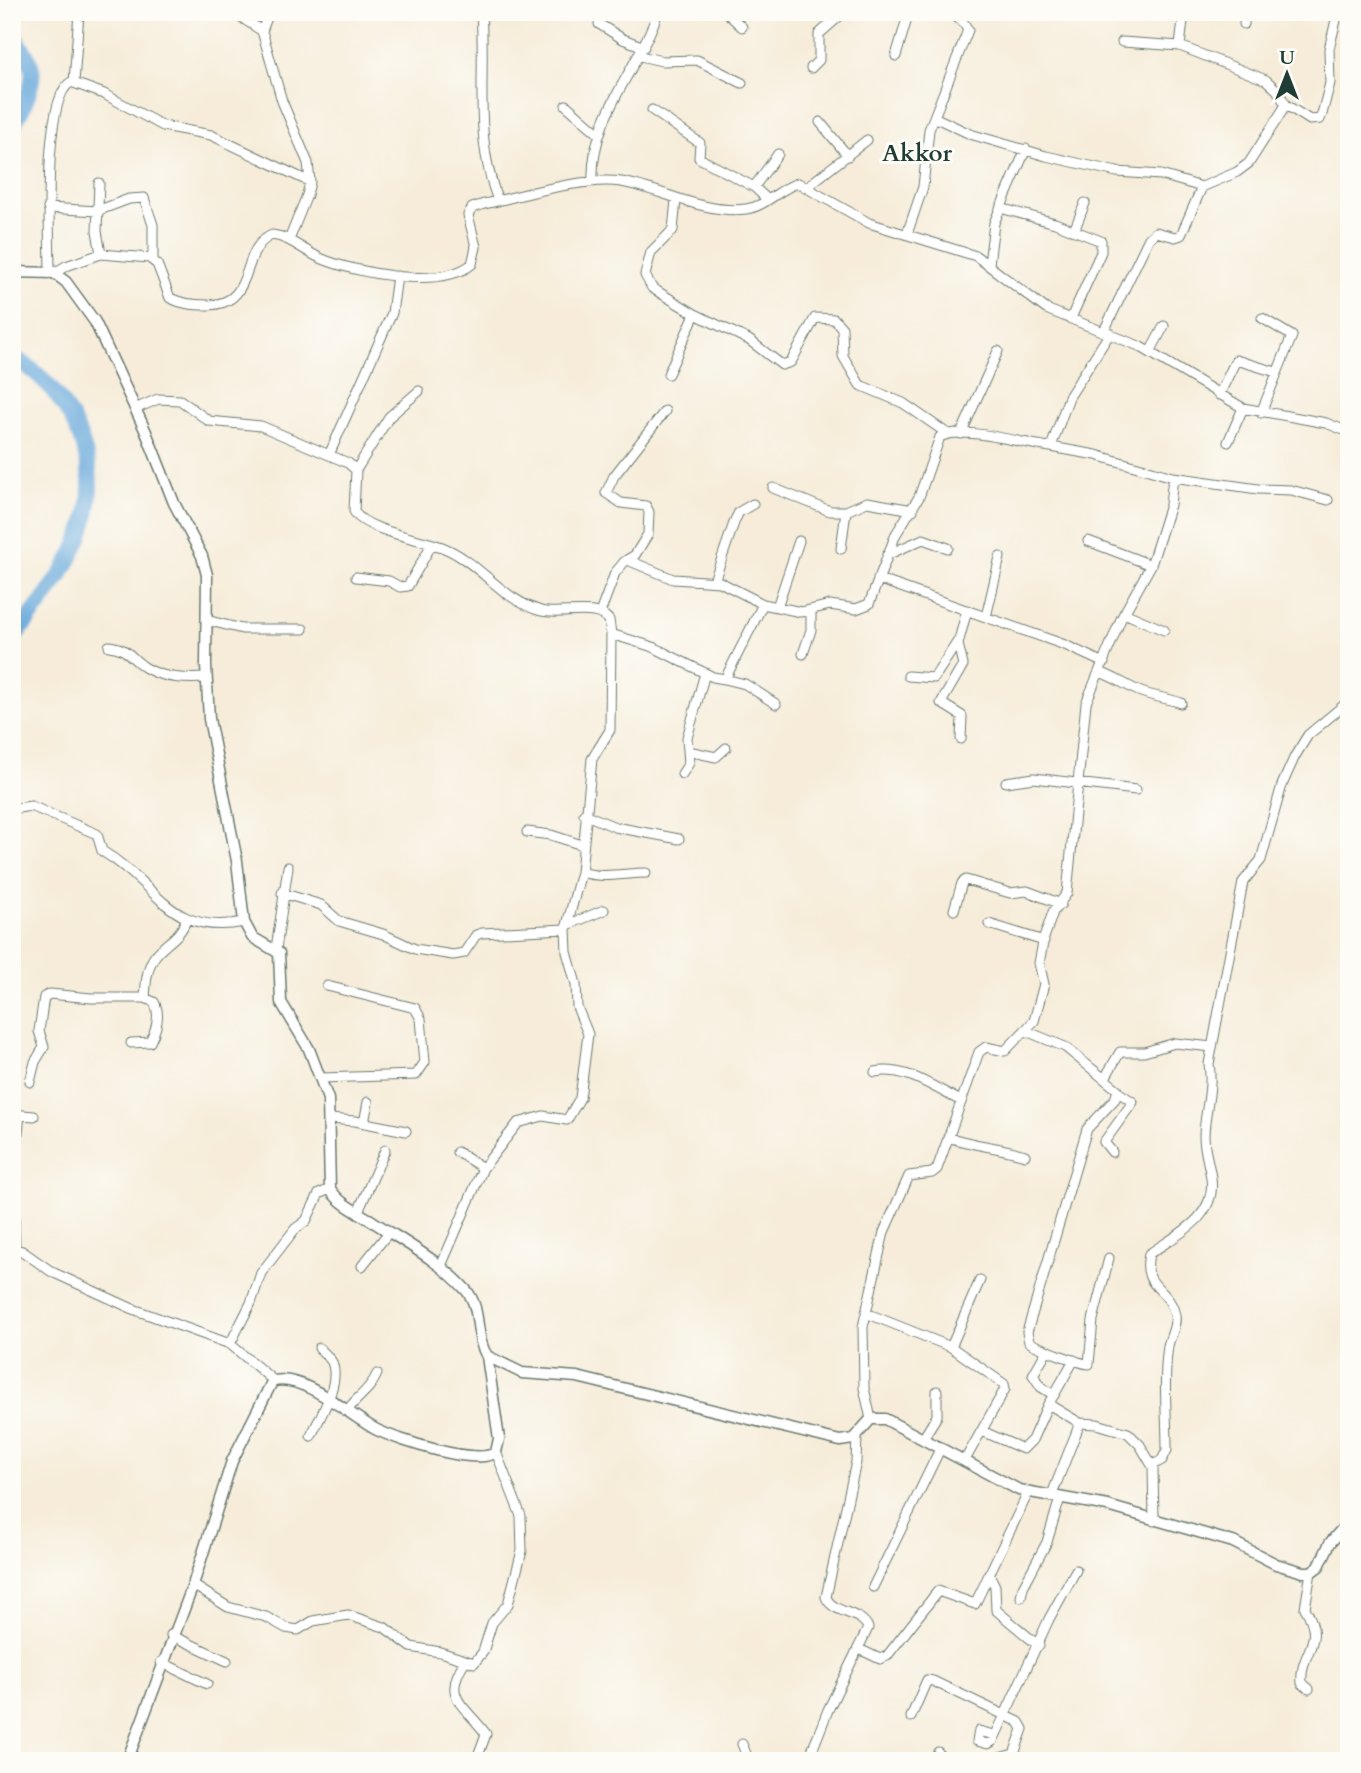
<svg xmlns="http://www.w3.org/2000/svg" width="1361" height="1773" font-family="Cardo,serif">
	<rect width="100%" height="100%" fill="#fdfcf7"/>
	<filter id="ink" filterUnits="userSpaceOnUse"><feTurbulence type="fractalNoise" baseFrequency=".0143" numOctaves="2"/><feDisplacementMap in="SourceGraphic" scale="14" xChannelSelector="R" yChannelSelector="G"/><feConvolveMatrix kernelMatrix="1 2 1 2 8 2 1 2 1" color-interpolation-filters="sRGB"/></filter>
	<filter id="wash" filterUnits="userSpaceOnUse"><feTurbulence type="fractalNoise" baseFrequency=".00686" numOctaves="4" result="noise"/><feDisplacementMap in="SourceGraphic" scale="28" xChannelSelector="R" yChannelSelector="G"/><feGaussianBlur stdDeviation="1.57" result="paint"/><feColorMatrix in="noise" values="0 0 0 0 0 0 0 0 0 0 0 0 0 0 0 0 0 1.4 0 .05"/><feComposite in="paint" operator="in"/></filter>
	<g filter="url(#wash)">
		<rect width="100%" height="100%" fill="#f6ecd9"/>
		<g fill="none" stroke-linecap="round" stroke-linejoin="round">
			<path stroke="#67a9db" stroke-width="16" d="M12,35C20,43 29,57 32,68C35,83 22,114 12,125
				M12,357C38,370 56,391 70,416C120,505 68,571 12,640"/>
		</g>
	</g>
	<g filter="url(#ink)">
		<g fill="none" stroke-linecap="round" stroke-linejoin="round">
			<g stroke="#6a7a6e" stroke-width="11">
				<path id="minor" d="M233,12L262,31L282,101L308,163L310,182L307,195L289,240
					M481,12C486,80 473,134 498,201
					M726,12L742,27
					M599,24L623,39L644,47
					M1244,24L1245,12
					M262,31L269,12
					M1122,42L1180,46
					M640,56L662,61L697,60L742,83
					M896,56L909,12
					M811,68L819,60V34L844,12
					M74,83L79,12
					M566,105L599,134
					M1286,105L1310,120L1320,119L1322,114L1330,83L1329,49L1338,12
					M652,110L700,143L699,158L754,187L767,199
					M934,117L970,134L1046,156L1117,172L1161,175L1202,187L1237,172L1249,163L1286,105L1277,90L1266,80L1180,46L1184,12
					M820,122L848,156
					M593,182C590,116 638,71 658,12
					M99,183L97,231L101,254
					M808,186L867,140
					M754,187L778,154
					M676,200L673,230L651,252L645,275L652,288L695,314
					M48,208L97,211L129,199L144,198L153,225V260
					M1000,208L1055,223L1101,241V252L1071,318
					M1074,231L1085,203
					M907,234L923,187L929,130L968,30L963,22L949,12
					M989,264L994,223L1026,149
					M50,272C50,239 42,98 71,82L104,94L163,126L211,135L310,182
					M54,273L66,266L101,254L149,258L157,264L170,298C182,304 193,305 207,305C258,305 238,249 272,235C290,237 304,251 320,258C355,273 440,290 472,264L476,247L468,215L472,208L484,204C520,196 586,176 621,182C663,189 702,214 746,209C765,207 780,188 798,183L869,223L976,256L1046,309L1139,346L1243,408L1326,423L1349,432
					M1104,331L1149,238L1156,232L1175,237L1181,235L1202,187
					M1150,352L1164,326
					M668,374L695,314L749,340L782,365L791,362L815,318L834,319L842,328L843,356L860,385L903,403L948,434
					M1219,395L1236,360L1276,372
					M135,409L158,399L180,400L209,421L261,426L348,463L356,470L354,511C363,530 421,539 442,547C480,562 500,599 541,611C560,616 596,604 609,620L611,634L653,647L713,677L725,679L763,604L801,612L830,605L856,609L869,604L896,534L919,497L940,437C964,425 1023,444 1051,447L1069,397L1110,333
					M1261,413L1292,336L1262,318
					M961,434L998,351
					M1228,442L1243,408
					M329,455L392,313L397,276
					M356,470L389,417L419,391
					M1173,477L1258,489L1291,490L1328,500
					M773,488L830,511H846L867,502L913,510
					M1088,541L1151,565
					M841,549L846,511
					M887,555L923,539L948,548
					M630,561L673,579L720,582L763,604
					M356,577L389,581L400,587L408,586L432,544
					M878,579L1065,645L1104,663
					M714,581L735,520L739,512L753,504
					M777,607L799,541
					M600,613L615,573L625,561L635,555L648,534L649,512L646,506L621,503L606,493L614,476L665,411
					M1124,613L1164,630
					M986,617L1000,557
					M206,620L242,629H303
					M109,646C129,648 131,659 146,668C164,679 187,679 206,678
					M803,654L811,630V610
					M1099,672C1115,677 1126,686 1141,692C1154,697 1168,698 1181,703
					M908,676L934,678L958,641
					M725,679L745,684L776,704
					M961,739L962,716L941,703L963,665L958,644L967,610
					M688,751L716,757L726,748
					M682,774L689,763L687,738L705,673
					M1006,782L1034,778L1136,790
					M12,809L31,806L97,834L102,851C158,884 169,937 244,922
					M584,814L615,827L679,839
					M527,832L551,835L582,845
					M581,872C603,879 624,873 646,873
					M282,893L321,905L339,921L383,934L415,949L453,955L464,953L476,935L482,933L566,929L581,872L592,759L610,730L611,634
					M954,910L962,883L966,880L1010,893L1027,891L1061,904
					M570,924L604,910
					M989,924L1044,941
					M276,949L288,867
					M1026,1031L1065,1047L1118,1090L1115,1099L1087,1129L1027,1332L1029,1342C1035,1346 1083,1365 1089,1364L1093,1320L1109,1258
					M131,1043L150,1042C156,1030 161,1014 154,1002L145,998
					M875,1072C906,1066 934,1088 961,1101
					M321,1078L416,1075L425,1062L421,1019L415,1008L327,986
					M1105,1078L1120,1052H1144L1175,1043L1212,1047
					M30,1082L35,1062L44,1047L39,1031L44,997L50,994L91,998H145C146,985 146,971 153,959C163,943 180,939 186,920
					M12,1114L34,1116
					M329,1119L355,1121L406,1131
					M364,1123L368,1102
					M948,1137C974,1146 1000,1147 1025,1155
					M457,1152L483,1168
					M1112,1152L1104,1142L1133,1102L1118,1092
					M358,1212L385,1150
					M12,1249L22,1251L52,1272L133,1309L230,1344L274,1381
					M15,1249L13,1175L20,1115
					M362,1266L389,1232
					M441,1266L483,1168L518,1123L543,1116L567,1120L580,1098L588,1034L577,1007L576,984L567,952L566,929
					M866,1313L951,1347L1004,1384L1005,1389L965,1460
					M230,1344L251,1303L261,1273L295,1229L306,1221L319,1194L330,1189
					M951,1347L980,1280
					M1046,1352L1033,1375L1041,1387L1054,1395L1048,1404L1080,1423L1097,1424L1128,1433L1140,1445L1153,1467L1154,1521
					M1054,1395L1074,1360
					M347,1411C356,1397 370,1391 377,1374
					M871,1419L864,1388L863,1327L884,1232L909,1176L932,1173L937,1169L979,1052L986,1047L1005,1051L1034,1021L1044,984L1039,963L1044,938L1053,912L1067,893L1086,703L1121,619L1151,565L1170,505L1173,477L1096,455L1051,447
					M982,1431L1023,1449L1032,1440L1048,1404
					M311,1436C320,1417 339,1386 333,1365C332,1359 324,1353 319,1348
					M924,1437L937,1416V1391
					M1153,1465L1162,1460L1167,1450C1167,1416 1163,1380 1168,1346C1170,1336 1177,1326 1175,1315C1169,1286 1141,1289 1149,1254C1176,1235 1217,1218 1211,1178C1209,1163 1204,1151 1204,1135C1205,1110 1213,1089 1209,1064L1243,882L1261,860L1282,785L1295,756L1308,735L1349,701
					M1051,1497L1080,1423
					M989,1574L995,1586L996,1610L1039,1646
					M193,1585L228,1607L266,1617L286,1628L298,1630L313,1621L348,1615L384,1627L411,1647L440,1652L474,1663L483,1652L492,1623L508,1604L522,1551L521,1516L496,1452
					M873,1587L941,1447
					M1021,1597L1023,1587L1047,1542L1060,1498
					M171,1635L227,1661
					M859,1649L880,1659L887,1656L938,1591L975,1604L1028,1493
					M465,1661C441,1698 464,1704 486,1734L479,1753L483,1761
					M161,1662L207,1684
					M1309,1689L1302,1683C1299,1651 1327,1644 1305,1608L1311,1572
					M911,1717L927,1680L933,1681L1019,1722L1023,1729L1014,1754L1026,1761
					M994,1735L979,1731L977,1741L988,1744L993,1741L1049,1619L1076,1570
					M742,1744L749,1761
					M808,1761L828,1710L868,1628C862,1611 832,1614 826,1597L856,1462L857,1435
					M934,1761L938,1752
					M987,1761L1014,1754"/>
			</g>
			<g stroke="#6a7a6e" stroke-width="13">
				<path id="tertiary" d="M12,272L54,273L66,282L95,322L146,432L174,503L202,556L207,575L206,665L209,719L237,861L244,922L252,937L279,953L281,1002L309,1049L328,1099L330,1189C339,1203 355,1211 369,1219C402,1241 439,1260 466,1290C482,1308 474,1336 487,1356L522,1373L577,1377L840,1441L853,1439L871,1419H885L1019,1490L1108,1506L1233,1542L1276,1564L1303,1572H1311L1319,1566L1330,1543L1349,1521
					M127,1761L193,1585L232,1461L272,1382C301,1371 352,1417 377,1430C398,1440 479,1467 496,1452L499,1439L487,1356"/>
			</g>
			<use href="#minor" stroke="#fff" stroke-width="9"/>
			<use href="#tertiary" stroke="#fff" stroke-width="10"/>
		</g>
	</g>
	<g text-anchor="middle" stroke-width="6" stroke-linejoin="round" paint-order="stroke">
		<g font-size="24" font-weight="bold" fill="#1f3d34" stroke="#fdfcf7">
			<text x="917" y="161">Akkor</text>
		</g>
	</g>
	<rect width="1361" height="1773" fill="none" stroke="#fdfcf7" stroke-width="42"/>
	<g transform="translate(1287 74)" stroke="#fdfcf7" stroke-width="5" paint-order="stroke">
	<path d="M0-5L12 26L0 18L-12 26Z" fill="#1f3d34"/>
	<text y="-10" font-size="19" font-weight="bold" text-anchor="middle" fill="#1f3d34">U</text>
	</g>
</svg>
